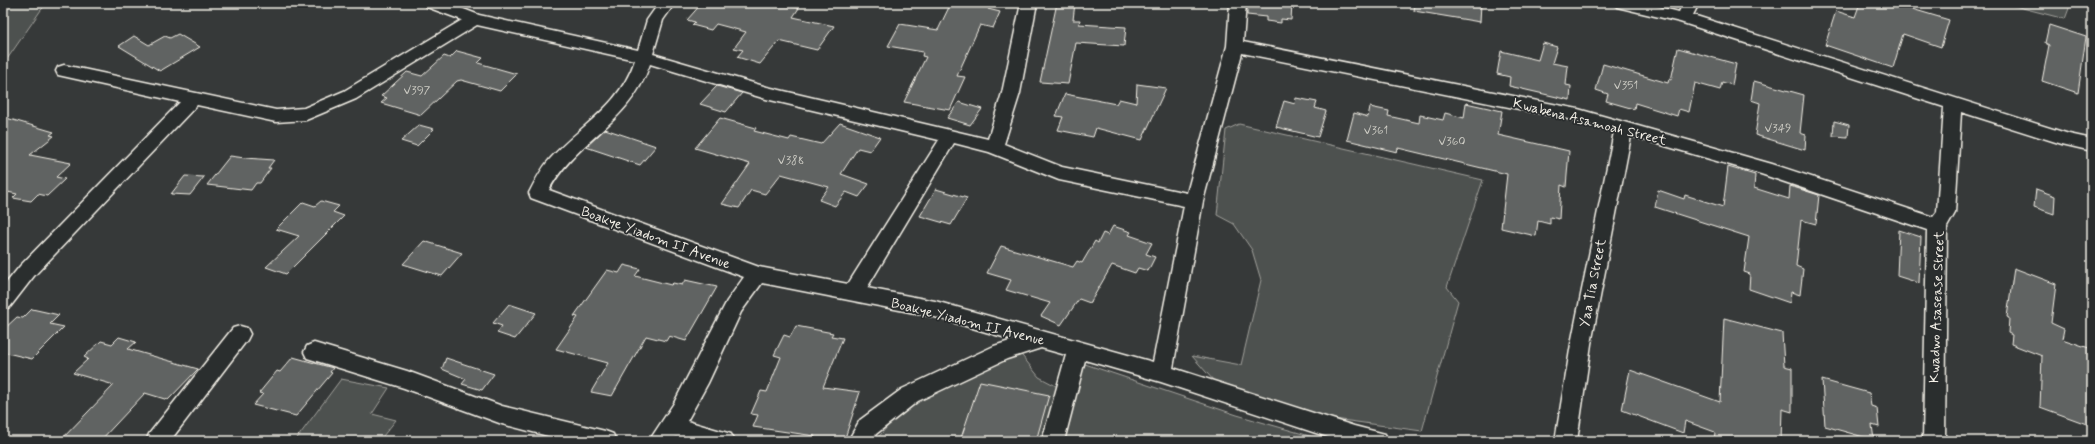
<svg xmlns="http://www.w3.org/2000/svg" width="2095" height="444" font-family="Mynerve,sans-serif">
	<rect width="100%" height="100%" fill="#363939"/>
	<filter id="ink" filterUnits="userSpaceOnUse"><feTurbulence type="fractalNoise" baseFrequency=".025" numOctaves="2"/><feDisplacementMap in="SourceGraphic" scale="8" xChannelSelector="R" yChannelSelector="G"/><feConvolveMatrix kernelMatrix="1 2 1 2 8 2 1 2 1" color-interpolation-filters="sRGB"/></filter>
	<g filter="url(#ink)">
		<path fill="#4e514f" stroke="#a1a19c" d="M3,3H48L41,10L3,65Z
			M2003,3H2071L2065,19Z
			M1239,124L1483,180L1447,287L1458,301L1422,431L1320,417L1214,381L1192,356L1241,365L1261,280L1252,250L1234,224L1217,215L1226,130Z
			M1019,352L1039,377L1058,387L1082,363L1237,415L1327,441H875L907,404Z
			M341,379L389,388L372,414L396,420L379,441H295Z"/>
		<path fill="#616362" stroke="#f4f1e8" d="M702,3H775L799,8L793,17L834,26L817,50L779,41L760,64L737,57L743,50L734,48L746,32L716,24L711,30L692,25L695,22L687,20Z
			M951,3H991L988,9L1000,12L993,28L980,25L957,76L965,77L950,110L904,102L926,57L922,56L923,52L888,46L900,24L938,30Z
			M1057,3H1075L1073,20H1080L1079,24L1126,27L1124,46L1076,43L1068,84L1040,82Z
			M1247,3H1292L1291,20L1281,19V23L1266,21V17L1247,15Z
			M1415,3H1481L1480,22L1414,11Z
			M1860,3H1892L1949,20L1941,47L1903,34L1893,68L1825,45L1836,11L1855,17Z
			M2049,25L2086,37L2078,93L2042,81L2049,45L2045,43Z
			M178,34L200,47L160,71L119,46L134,36L149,45L165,36L170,38Z
			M1543,43L1557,47L1552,63L1568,66L1566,85L1571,86L1570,100L1509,86L1510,77L1497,74L1501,51L1538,60Z
			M1678,48L1736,64L1732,85L1722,82L1720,90L1695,83L1689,112L1679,109L1677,116L1635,103L1634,109L1606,101L1608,94L1596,90L1603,64L1668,83L1669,79L1671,80Z
			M457,51L483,58L478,63L517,74L500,91L461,80L457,81L421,115L381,103L387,98L381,96L407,72L422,76L444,56L450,58Z
			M1754,81L1804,95L1800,133L1806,135L1805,150L1755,135L1760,103L1751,100Z
			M1137,84L1166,88L1142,140L1096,128L1093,137L1058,130L1063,117L1056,116L1065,94L1116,104L1119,99L1136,103Z
			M717,86L742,93L726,112L700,104Z
			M1296,98L1317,102L1315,108L1326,111L1318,137L1276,127L1284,101L1295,104Z
			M959,102L982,109L970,125L947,118Z
			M1466,103L1502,111L1498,135L1569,151L1566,187L1561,185L1559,219L1550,217V224L1538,221L1536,236L1501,228L1507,174L1398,148L1397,152L1347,140L1354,113L1368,117L1370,107L1389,111L1388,116L1419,123L1420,115L1443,120L1445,113L1464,118Z
			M3,117L54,132L50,135L54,136L30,155L71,163L56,177L65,179L47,196L38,194L31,201L13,198L17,194L3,191Z
			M720,118L756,128L754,131L789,140L791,137L821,144L840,123L880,137L870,151L858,148L841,174L869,184L859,197L846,192L835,206L819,200L829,187L781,174L765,194L751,190L739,208L722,204L750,164L695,148Z
			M1834,121L1849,125L1848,137L1833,136Z
			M419,125L434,129L417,146L401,141Z
			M605,129L656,146L640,165L586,147Z
			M230,156L245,158L274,160L268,168H271L260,183H256L251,190L207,185Z
			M1728,167L1755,175L1754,188L1789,199L1790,186L1819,195L1816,224L1801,220L1796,266L1803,269L1800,295L1791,292L1790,303L1749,289L1750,274L1744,272L1749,237L1655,207L1658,190L1684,199L1685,195L1723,207Z
			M185,176L204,177L190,195L171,194Z
			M936,189L967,198L951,225L920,216Z
			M2036,189L2055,196L2054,214L2034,207Z
			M321,201L339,206L333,212L344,216L286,274L266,267L299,236L276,229L303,202L315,206Z
			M1113,226L1131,232L1129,235L1152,243L1146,254L1155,257L1148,271L1138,268L1135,273L1112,265L1090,303L1079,299L1061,325L1041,316L1050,303L1006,290L1011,280L987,273L1001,246L1073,267L1077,261L1082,263L1095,241L1098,243L1103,233L1108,235Z
			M1899,230L1921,237L1919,283L1897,276Z
			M424,241L462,253L442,276L403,264Z
			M624,265L640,269L635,276L671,285L673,283L682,285L685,280L717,287L686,341L669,336L666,341L646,336L612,396L591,392L608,363L556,349L578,317L574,316L607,270L619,273Z
			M2014,268L2056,284L2051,323L2064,329L2062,339L2092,349V426L2040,407L2042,356L2011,344L2012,335L2008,333L2009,318L2007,317Z
			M509,304L536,313L515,339L497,333L502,326L493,323Z
			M32,309L59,315L50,324L64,327L32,359L3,352V330L17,317L23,318Z
			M1724,318L1782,333L1784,366L1792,368V412L1782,409L1781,441H1714L1715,432L1685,421L1683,433L1622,410L1630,370L1720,402Z
			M796,326L833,333L831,336L843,338L823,387L860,392L844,441H813L815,436L753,427L758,415L751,414L761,391L767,392L781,357L774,355L784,335L790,337Z
			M119,337L136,342L128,349L198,369L168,400L145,393L100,441H60L114,385L73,373L88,359L84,357L101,341L112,344Z
			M293,357L333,368L330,372L332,373L296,416L253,405L263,394L259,393L277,371L280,372Z
			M446,358L494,374L482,390L462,384L466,379L442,369Z
			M1822,380L1869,393L1871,406L1877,408L1879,427L1872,425L1874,440L1825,426Z
			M980,381L1049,395L1036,441H960Z"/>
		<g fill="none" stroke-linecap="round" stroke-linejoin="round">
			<g stroke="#f4f1e8" stroke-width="3">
				<path id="minor" d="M425,3H448L479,15L638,50L647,20L659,3H675L663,20L653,54L767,87L988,139L1002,93L1021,3H1037L1020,93L1004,144L1062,167L1187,193L1227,46L1230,3H1246L1243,42L1578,109L1772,164L1933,217L1937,212L1944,107L1680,22L1617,7L1615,3H1644L1679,12L1683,3H1699L1693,15L2069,134L2092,139V151L2062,144L1961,112L1955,213L1947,227L1945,441H1923L1927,230L1761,174L1631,136L1591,344L1577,441H1555L1571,344L1614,132L1578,121L1242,53L1203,201L1173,368L1354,426L1385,434L1388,441H1340L1161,382L1085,360L1064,441H1042L1066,355L1041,348L1007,359L918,401L876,434L871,441H848L860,420L902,389L994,346L1013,340L935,317L762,283L741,312L708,383L687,421L731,434L734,441H690L676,437L673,441H649L674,403L727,301L744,277L531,198L529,193C535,181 541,169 550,159C581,124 619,108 635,60L477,25L356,99L306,120L276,122L197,105L34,276L10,307L3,309V287L20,266L180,102L58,75L56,71L58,67L64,65L276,110L304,108L344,91L462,20L427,7ZM650,64L766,99L939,140L848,284L759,267L549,190C576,139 629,125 650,64ZM954,143L989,152L1059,180L1184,206L1153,362L935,301L867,288Z
					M240,326L247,328L250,334L247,340L170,441H146L149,434L233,328Z
					M314,343L407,371L502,406L605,431L613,434L616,441H567L502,424L404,388L307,358L304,352L307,346Z"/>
			</g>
			<use href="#minor" fill="#2a2d2e" fill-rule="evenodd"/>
		</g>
	</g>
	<g text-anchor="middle" stroke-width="3.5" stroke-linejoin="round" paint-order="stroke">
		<g font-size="12" fill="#cfcec6">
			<text x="1626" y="89">V351</text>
			<text x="417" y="94">V397</text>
			<text x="1778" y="132">V349</text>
			<text x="1376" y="134">V361</text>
			<text x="1452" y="145">V360</text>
			<text x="791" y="164">V388</text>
		</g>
		<g font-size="14" fill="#f4f1e8" stroke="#2a2d2e">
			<text transform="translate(1590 121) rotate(14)" y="5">Kwabena Asamoah Street</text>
			<text transform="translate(656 237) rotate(20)" y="5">Boakye Yiadom II Avenue</text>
			<text transform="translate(1592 283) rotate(-79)" y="5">Yaa Tia Street</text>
			<text transform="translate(1936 307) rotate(-88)" y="5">Kwadwo Asasease Street</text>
			<text transform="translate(968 321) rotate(14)" y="5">Boakye Yiadom II Avenue</text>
		</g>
	</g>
	<rect width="2095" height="444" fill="none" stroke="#2a2d2e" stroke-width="16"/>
	<rect x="8" y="8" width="2079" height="428" fill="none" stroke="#f4f1e8" stroke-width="1.5" filter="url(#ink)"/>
</svg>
